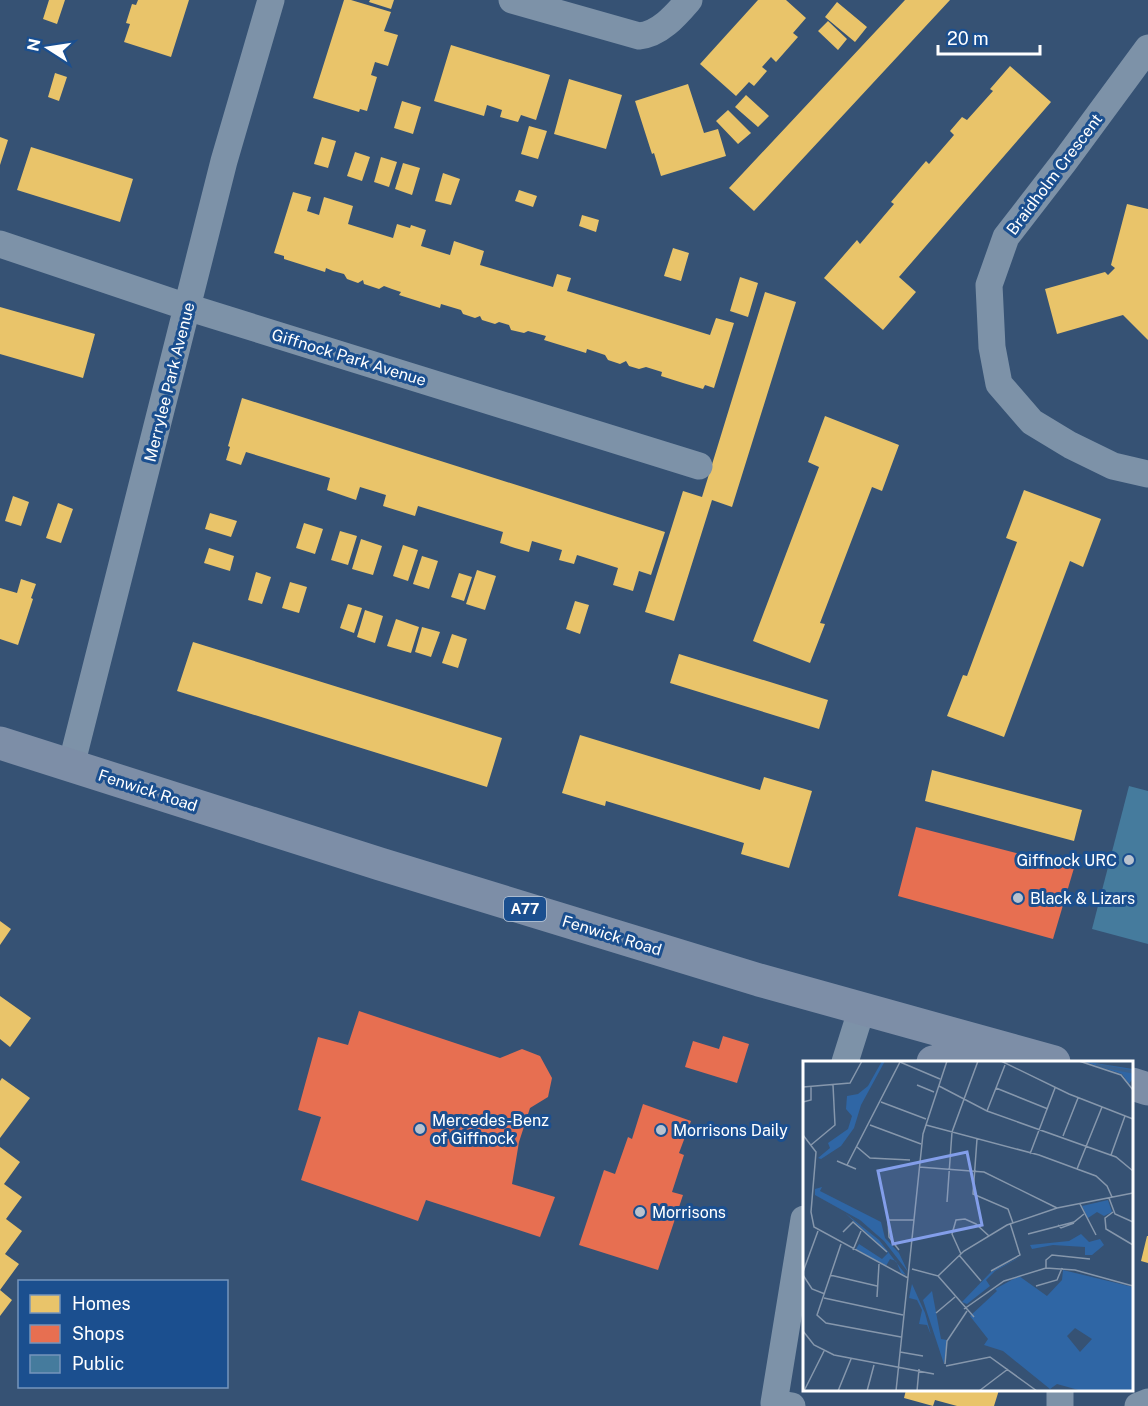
<svg xmlns="http://www.w3.org/2000/svg" width="1148" height="1406" font-family="'Public Sans',sans-serif">
	<rect width="100%" height="100%" fill="#365274"/>
	<path fill="#e9c46a" d="M49,0H65L57,24L43,19Z
		M138,0H189L171,57L124,42L130,24L126,23L132,4L136,5Z
		M344,0H351L391,12L384,31L398,35L388,66L375,62L371,75L377,77L367,111L360,109L359,112L313,98Z
		M370,0H394L391,9L369,2Z
		M758,0H786L806,18L793,33L798,37L776,62L771,57L762,67L767,71L754,86L749,82L736,96L700,64Z
		M905,0H950L754,211L729,188Z
		M837,2L867,27L855,42L825,17Z
		M828,21L847,39L838,50L818,31Z
		M451,45L550,75L536,120L521,115L518,122L500,117L502,110L487,105L484,116L434,101Z
		M1010,66L1051,102L899,277L916,292L883,330L824,278L857,240L860,244L894,204L891,202L926,161L929,164L954,135L950,131L962,117L967,120L993,91L990,89Z
		M55,73L67,77L59,101L48,97Z
		M569,79L622,95L606,149L554,134Z
		M688,84L704,133L718,129L726,156L661,176L654,153L652,154L635,101Z
		M746,95L769,116L758,127L735,107Z
		M402,101L421,107L413,134L394,128Z
		M728,110L751,133L738,144L716,121Z
		M529,126L547,131L538,159L521,154Z
		M0,137L8,140L0,165Z
		M322,137L336,141L328,168L314,164Z
		M31,147L133,179L120,222L17,190Z
		M355,152L370,157L362,181L347,176Z
		M381,157L397,162L389,187L374,182Z
		M403,163L420,168L412,195L395,189Z
		M443,173L460,179L451,205L435,201Z
		M519,190L537,196L533,207L515,201Z
		M293,192L311,197L307,211L319,215L324,197L353,206L348,224L393,238L397,224L410,228L411,225L426,230L421,246L450,255L454,241L484,251L480,265L553,287L557,274L571,278L567,291L710,335L716,318L734,323L714,388L705,385L703,389L683,383L661,376L662,372L646,367L639,369L629,366L626,361L620,364L608,360L605,355L587,349L586,353L544,340L546,336L528,331L524,333L511,330L509,325L499,322L495,324L482,320L480,316L475,318L463,314L461,310L441,304L440,308L399,295L401,292L392,289L384,286L379,289L364,284L363,280L358,283L347,279L344,274L333,271L326,268L325,272L284,259V256L274,253Z
		M1127,204L1148,209V340L1123,315L1057,334L1045,289L1105,272L1108,275L1115,268L1111,265Z
		M582,215L599,220L596,232L579,226Z
		M673,248L689,253L681,281L664,276Z
		M740,277L758,283L748,317L730,311Z
		M765,292L796,302L732,507L712,500L674,621L645,612L683,491L702,497Z
		M0,307L95,334L83,378L0,354Z
		M242,398L665,532L651,575L639,571L633,591L613,585L618,568L577,555L574,564L559,560L562,550L532,541L529,552L515,548L500,543L503,532L418,506L415,516L383,506L386,495L360,487L356,500L327,490L330,478L246,452L241,465L226,460L230,447L228,446Z
		M825,416L899,445L882,491L872,487L820,623L825,624L810,663L753,641L819,467L808,462Z
		M1024,490L1101,519L1083,567L1070,561L1004,737L947,716L963,675L967,676L1017,542L1006,538Z
		M13,496L29,502L21,526L5,521Z
		M58,503L73,509L61,543L46,538Z
		M210,513L237,521L231,537L205,529Z
		M304,523L323,529L315,554L296,548Z
		M340,531L357,536L348,565L331,560Z
		M361,539L382,546L373,575L352,569Z
		M403,545L418,550L408,581L393,576Z
		M209,548L234,556L230,571L204,563Z
		M422,556L438,561L429,589L413,584Z
		M477,570L496,576L485,610L466,604Z
		M256,572L271,577L262,604L248,600Z
		M459,573L472,577L464,601L451,597Z
		M21,579L36,584L31,598L33,599L18,645L0,639V588L17,593Z
		M290,582L307,587L299,613L282,608Z
		M575,601L589,605L580,634L566,629Z
		M348,604L362,608L354,633L340,628Z
		M365,610L383,616L375,643L357,637Z
		M396,619L419,627L411,653L387,646Z
		M422,627L440,632L431,657L415,652Z
		M452,634L467,639L458,668L442,663Z
		M193,642L502,738L487,787L177,691Z
		M679,654L828,700L819,729L670,683Z
		M580,735L760,790L764,777L812,791L789,868L741,854L744,843L606,801L605,806L562,793Z
		M932,770L1082,810L1074,841L925,801Z
		M0,921L11,929L0,945Z
		M0,996L31,1018L10,1047L0,1039Z
		M2,1078L30,1098L0,1138V1081Z
		M0,1147L20,1162L4,1184L22,1197L6,1219L22,1231L5,1254L19,1264L0,1290Z
		M1147,1236H1148V1263L1141,1261Z
		M0,1290L12,1300L0,1316Z
		M906,1390H999L994,1406H957L935,1400L933,1406L904,1398Z"/>
	<path fill="#e76f51" d="M916,827L1074,868L1053,939L898,896Z
		M359,1011L500,1058L522,1049L540,1056L552,1078L548,1097L530,1108L519,1142L512,1184L555,1197L540,1237L426,1200L418,1221L301,1180L321,1117L298,1110L318,1037L348,1045Z
		M723,1036L749,1044L737,1083L685,1067L693,1041L719,1049Z
		M643,1104L691,1121L679,1153L684,1155L672,1192L683,1195L658,1270L579,1245L604,1170L615,1174L628,1137L632,1139Z"/>
	<path fill="#457b9d" d="M1129,786L1148,791V944L1092,929Z"/>
	<g fill="none" stroke-linecap="round" stroke-linejoin="round">
		<path stroke="#7d92a8" stroke-width="27" d="M512,0L639,36C660,34 676,15 689,0
			M1148,48L1064,162L1006,237L989,285L992,347L999,384L1032,422L1070,445L1113,466L1148,474
			M0,244L187,307L699,466
			M71,766L224,161L271,0
			M845,1062L862,1008
			M1060,1390V1406
			M792,1406L774,1403L804,1219
			M1138,1406L1148,1402"/>
		<path stroke="#7d8ea7" stroke-width="33" d="M0,743L380,864L759,980L1054,1062
			M933,1062L994,1047
			M1132,1084L1148,1089"/>
	</g>
	<g fill="#b9c2ce" stroke="#1b4f8f" stroke-width="2">
		<circle cx="1129" cy="860" r="6"/>
		<circle cx="1018" cy="898" r="6"/>
		<circle cx="420" cy="1129" r="6"/>
		<circle cx="661" cy="1130" r="6"/>
		<circle cx="640" cy="1212" r="6"/>
	</g>
	<g text-anchor="middle" stroke-width="6" stroke-linejoin="round" paint-order="stroke">
		<rect fill="#1b4f8f" stroke="#bbcadd" stroke-width="1.5" x="504" y="897" width="42" height="24" rx="4.5"/>
		<g font-size="15" font-weight="bold" fill="#fff">
			<text x="525" y="914">A77</text>
		</g>
		<g font-size="16" fill="#fff" stroke="#1b4f8f">
			<text transform="translate(1054 174) rotate(-53)" y="6">Braidholm Crescent</text>
			<text transform="translate(349 357) rotate(17)" y="6">Giffnock Park Avenue</text>
			<text transform="translate(169 382) rotate(-76)" y="6">Merrylee Park Avenue</text>
			<text transform="translate(148 790) rotate(18)" y="6">Fenwick Road</text>
			<text transform="translate(612 935) rotate(17)" y="6">Fenwick Road</text>
		</g>
		<g font-size="16" fill="#fff" stroke="#1b4f8f" text-anchor="start">
			<text x="1117" y="866" text-anchor="end">Giffnock URC</text>
			<text x="1030" y="904">Black &amp; Lizars</text>
			<text x="432" y="1126">Mercedes-Benz<tspan x="432" dy="18">of Giffnock</tspan></text>
			<text x="673" y="1136">Morrisons Daily</text>
			<text x="652" y="1218">Morrisons</text>
		</g>
	</g>
	<g transform="translate(803 1061)">
		<rect width="330" height="330" fill="#365274"/>
		<path d="M79,0H82L58,44L51,67L38,85L18,98L15,97L27,87L25,82L45,68L49,55L43,48L44,35L55,33L65,25ZM279,0L330,8V17L326,23L319,13ZM19,126L17,130L78,161L82,177L96,192L105,211L81,180L57,159L12,134V128ZM305,139L309,151L301,155L294,151L285,157L279,145ZM42,152L76,179L103,214L98,212L93,200L87,198L83,205L53,188L56,183L79,198L85,192ZM278,173L286,181L297,178L301,184L289,194H282V186L250,184L229,188L227,184L266,180ZM219,195L192,210L183,219L187,225L164,243L159,241L188,211ZM260,209L330,226V330H279L254,323L247,328L200,290L181,284L185,278L167,255L194,230L192,228L216,215L244,235L259,219ZM272,267L289,278L277,291L264,275ZM109,223L122,252L128,274L124,264L116,263L119,249L114,239L106,237ZM129,230L138,278L144,279L141,303L120,239Z" fill="#2f66a5" fill-rule="evenodd"/>
		<path fill="none" stroke="#3b618d" stroke-width="3" d="M293,4L330,11"/>
		<path fill="none" stroke="#8697ac" stroke-width="1.5" d="M198,0L266,33L330,58M276,0L318,14L330,29M114,24L131,31M136,25L184,50L313,96L330,110M0,26L47,22L59,0M193,27L245,48M0,41L8,39V26M78,41L123,58M184,50L202,4M67,64L118,83M123,64L236,94L293,115L304,125L309,136M0,74L13,91L8,151L11,166L105,217M260,75L275,37M174,78L170,133L205,148L210,162M8,84L32,64L30,24M54,86L67,97L107,99M227,93L252,27M308,94L322,55M34,100L53,108M44,104L97,1L137,18M116,106L181,111L254,147M274,108L299,46M306,137L312,153L330,161M144,141L149,71L175,0M277,143L293,174M310,151L302,157L303,168L330,184M255,164L258,167L271,162M40,171L50,161L84,191M225,173L271,161L281,153M38,183L14,254L23,262L98,276M50,189L58,170M96,189L86,176L85,159H111M158,193L149,173L153,159L162,158L173,163L186,175M156,194L178,220M243,207V199L249,194L287,198M109,208L135,215L161,190L204,164L254,147L330,132M188,210L217,194L207,162M0,211L15,170M0,214L9,228L22,233M27,214L74,225M135,215L171,256M233,225L254,219L259,207M74,236L76,203M21,237L100,254M161,248L201,220L243,207L272,209L330,225M133,252L152,236M0,270L11,284L31,294L131,313M97,291L120,295M142,303L144,280L164,250M143,305L187,296L234,330M1,330L21,290M35,330L48,298M64,330L71,304M93,330L120,73L144,0M114,330L116,308M176,330L205,308"/>
		<path fill="#839eea" fill-opacity="0.15" stroke="#839eea" stroke-width="3" d="M164,91L179,164L90,183L75,110Z"/>
		<rect width="330" height="330" fill="none" stroke="#fff" stroke-width="3"/>
	</g>
	<rect x="18" y="1280" width="210" height="108" fill="#1b4f8f" stroke="#7695bc" stroke-width="1.5"/>
	<rect x="30" y="1295" width="30" height="18" fill="#e9c46a" stroke="#7695bc" stroke-width="1.5"/>
	<text x="72" y="1310" font-size="18" fill="#ffffff">Homes</text>
	<rect x="30" y="1325" width="30" height="18" fill="#e76f51" stroke="#7695bc" stroke-width="1.5"/>
	<text x="72" y="1340" font-size="18" fill="#ffffff">Shops</text>
	<rect x="30" y="1355" width="30" height="18" fill="#457b9d" stroke="#7695bc" stroke-width="1.5"/>
	<text x="72" y="1370" font-size="18" fill="#ffffff">Public</text>
	<g transform="translate(48 48) rotate(282)" stroke="#1b4f8f" stroke-width="4.5" paint-order="stroke">
	<path d="M0-4.5L10 22L0 15L-10 22Z" fill="#ffffff"/>
	<text y="-9" font-size="16" font-weight="bold" text-anchor="middle" fill="#ffffff">N</text>
	</g>
	<path d="M938 45v9h102v-9" fill="none" stroke="#ffffff" stroke-width="3"/>
	<text x="947" y="45" font-size="18" fill="#ffffff" stroke="#1b4f8f" stroke-width="4.5" paint-order="stroke">20 m</text>
</svg>
